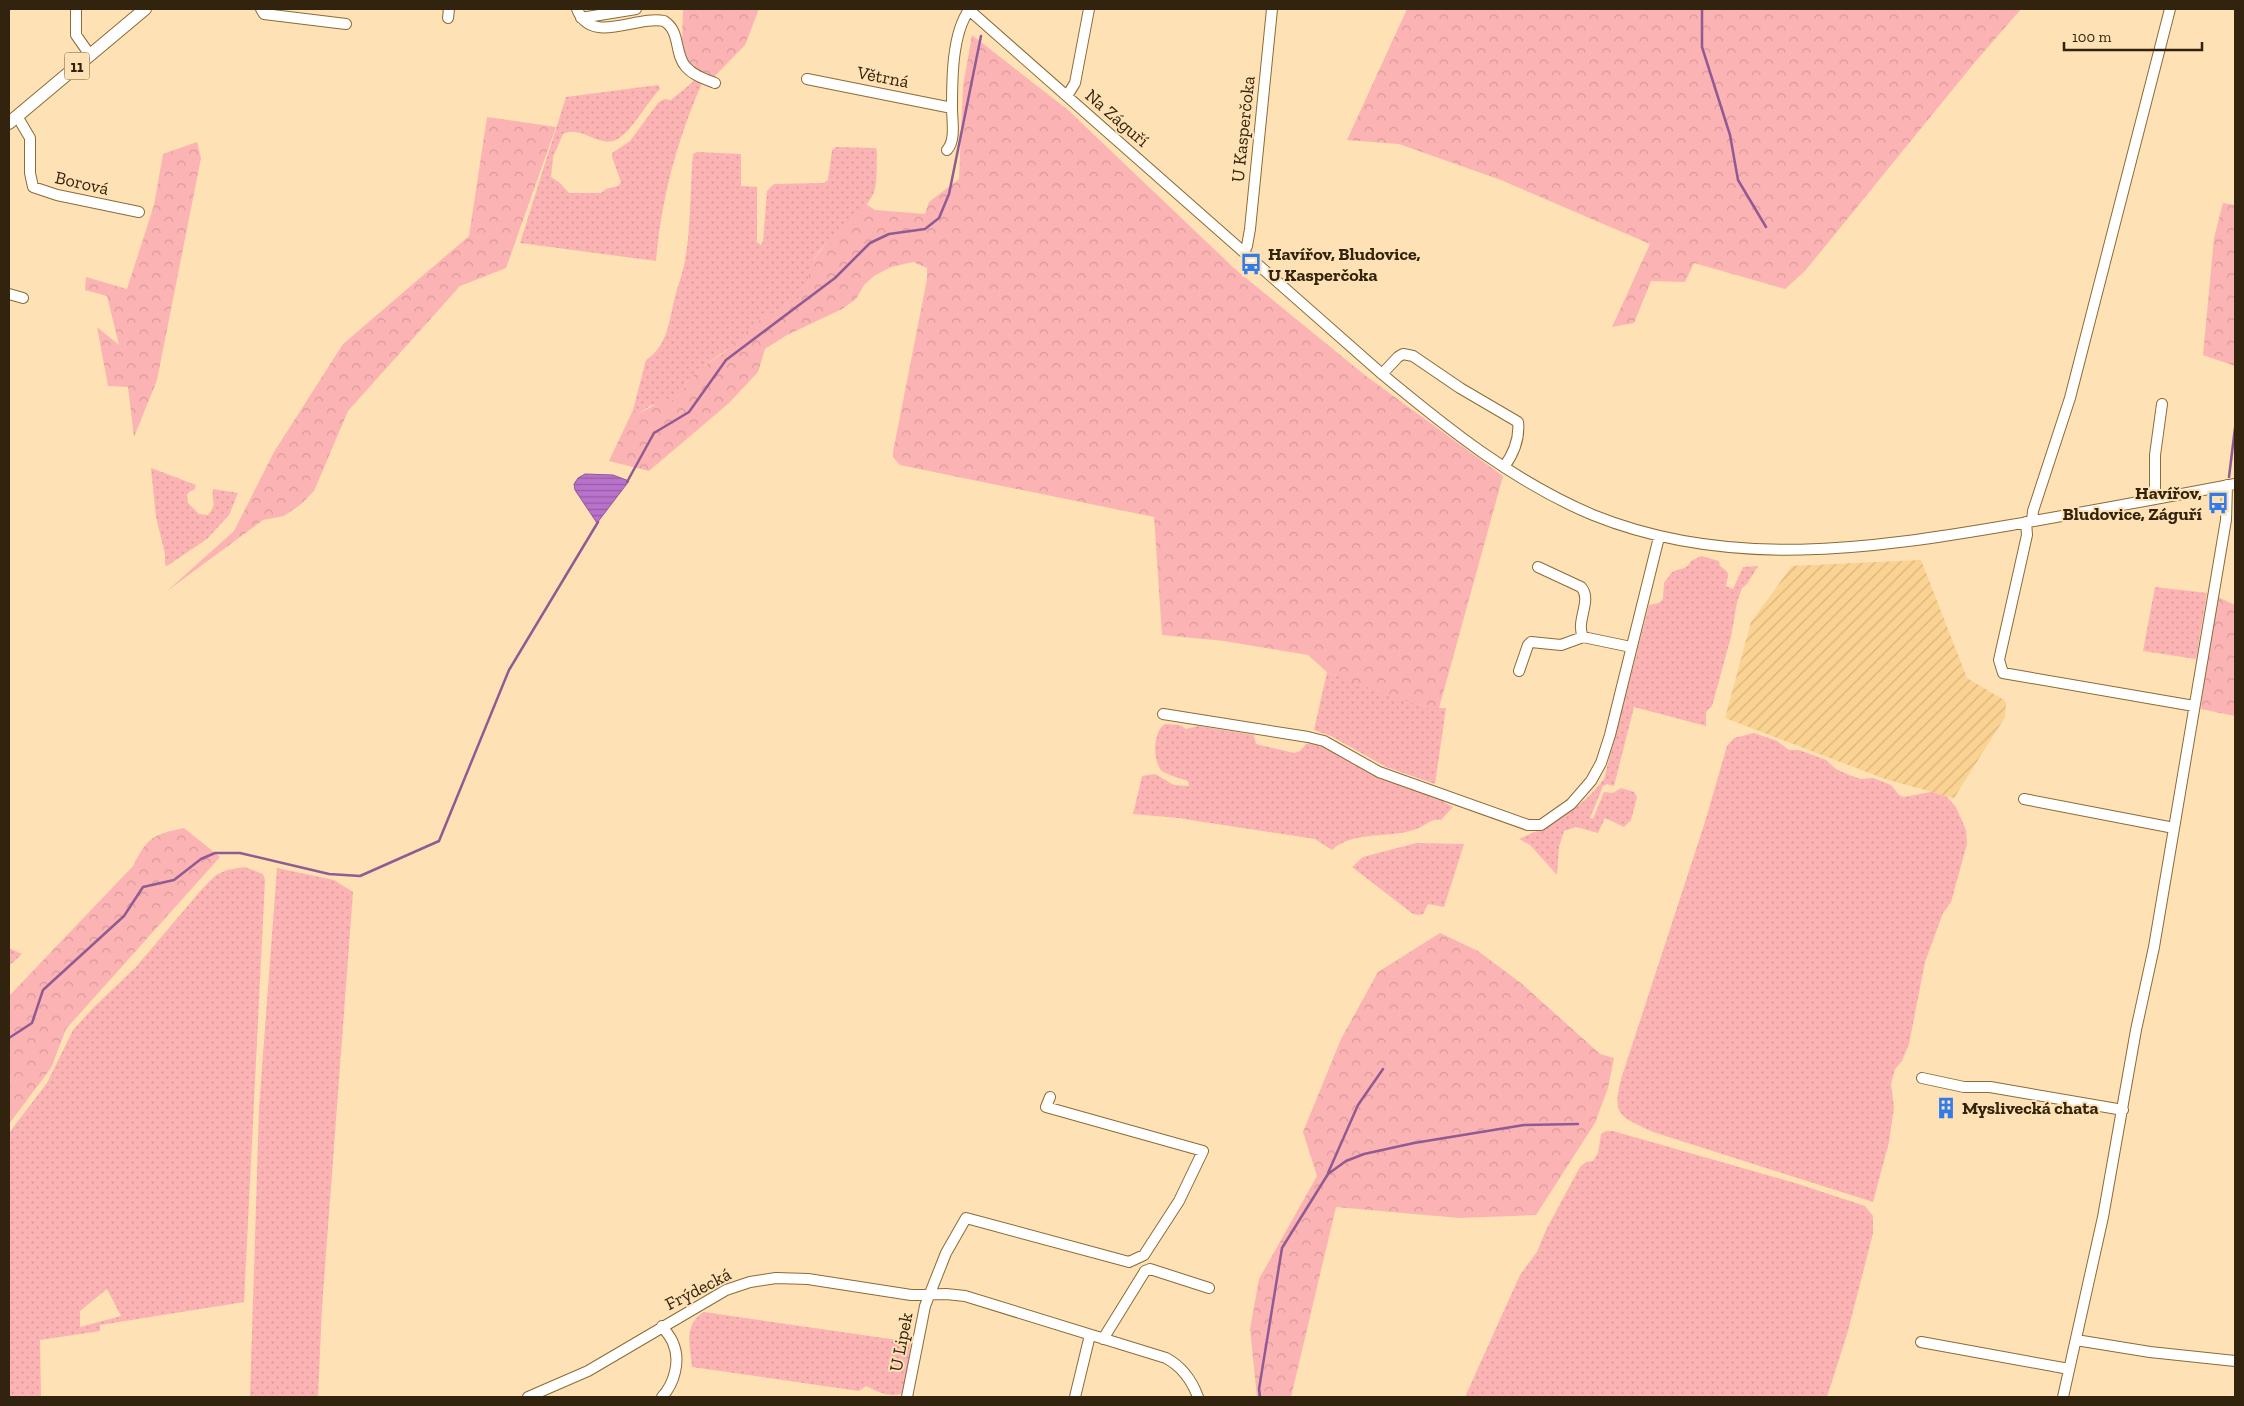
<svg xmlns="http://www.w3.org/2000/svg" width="2244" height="1406" font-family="'Zilla Slab',serif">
	<defs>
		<pattern id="industrial-furrows" width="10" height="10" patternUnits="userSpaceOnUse" patternTransform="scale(1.25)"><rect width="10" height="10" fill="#fad292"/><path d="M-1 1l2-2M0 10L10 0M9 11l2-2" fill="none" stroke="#d7b47d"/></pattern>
		<pattern id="grass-dots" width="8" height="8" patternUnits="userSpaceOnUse" patternTransform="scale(1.25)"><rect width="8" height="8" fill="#fcb3b4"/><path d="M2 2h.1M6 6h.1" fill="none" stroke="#d89a9a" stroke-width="1.8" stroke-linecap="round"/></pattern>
		<pattern id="forest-crowns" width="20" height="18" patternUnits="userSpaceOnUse" patternTransform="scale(1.25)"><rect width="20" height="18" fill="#fcb3b4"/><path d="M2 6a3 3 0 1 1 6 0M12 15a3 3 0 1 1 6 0" fill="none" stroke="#d89a9a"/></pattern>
		<pattern id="water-rules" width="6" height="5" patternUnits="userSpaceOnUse" patternTransform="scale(1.25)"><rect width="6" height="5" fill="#b872cc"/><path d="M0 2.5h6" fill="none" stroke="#965da4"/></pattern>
	</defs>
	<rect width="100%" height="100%" fill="#fee1b4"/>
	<path fill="url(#industrial-furrows)" d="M1921,560L1967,678L2004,700L2006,703L2005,717L1954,798L1885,779L1725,718L1751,622L1792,566Z"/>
	<path fill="url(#grass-dots)" fill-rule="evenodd" d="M694,81L702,83C677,140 661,199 656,261L520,243L566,97L658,85L660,89C647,102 631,133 616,140C598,148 582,125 563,134L553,157L551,177L560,183L569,193H601L606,189L618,186L621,182L612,157V153L630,141L658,103L664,99L671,100Z
		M836,147L876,148L877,153C876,165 878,180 874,192C868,211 828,236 815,257C809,269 809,282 804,294L701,368L688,380L682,393L671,401L650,406L638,414H636L633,410L646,360C668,346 669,320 675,297C678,285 683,273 685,260C691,228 690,187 693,154L697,152L741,154V186L757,187V242L761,245L763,241L767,191L774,184L824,183L828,180L832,150Z
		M151,468L196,485L194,490L190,491L187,495L188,503L199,514L208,515C218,503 211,502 213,489L238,493L229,515L207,539L167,566L165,565V554L156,517Z
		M1701,556L1719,561L1720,566C1731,574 1728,573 1726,586L1733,589L1743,567L1758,566L1747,584L1742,588L1737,602L1731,637L1712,706L1706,712V726L1634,707L1614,786L1607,784L1603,786L1590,818L1593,819L1604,792L1613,793L1621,788L1634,792L1637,797L1631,820L1624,827L1605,818L1598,833L1576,827L1564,831L1559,847L1557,875L1530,845L1519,839C1550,826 1584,807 1604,779L1649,605L1659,603L1663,599L1664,583L1672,572C1680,568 1687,570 1691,561Z
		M2155,587L2207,593L2196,659L2143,651Z
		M1327,672L1429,708H1446L1435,784L1386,767L1331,736L1314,730Z
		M1165,724L1180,725L1186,729L1198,726L1254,735L1256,744L1294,753L1300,751L1306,744L1311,743L1327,748L1443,799L1445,803L1453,807L1441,820C1431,818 1425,826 1416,829C1390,839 1353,830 1332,850L1315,839L1178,818L1133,814L1142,776L1155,774L1174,785L1189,786L1188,781C1180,778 1169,776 1162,771C1152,761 1153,731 1165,724Z
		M1754,733L1777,741L1789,750H1799L1826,760L1836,769L1849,775L1861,779L1873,778L1891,785L1899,795L1904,797L1931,792L1946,796L1956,807L1966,830L1967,844L1951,902L1943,913L1925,962L1909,1044L1902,1061L1895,1069L1891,1084L1894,1107L1889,1142L1873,1202L1653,1132C1619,1116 1611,1116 1622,1076L1705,822L1727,746L1734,738Z
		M1416,843L1464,844L1444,907L1428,904L1423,914L1419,915L1413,914L1352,867L1363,857Z
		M245,867L263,874L265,880L244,1302L100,1325V1331L40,1340L41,1397H9V1133L47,1083L73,1030L94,1007L136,967L202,889L216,875L227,870ZM107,1289L121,1316L80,1327V1311Z
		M277,868L334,880L353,892L322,1307L318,1397H250L259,1109Z
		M9,948L22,954L9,966Z
		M1606,1131H1613L1795,1183L1865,1206L1873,1216V1233L1848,1331L1827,1397H1465L1520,1275L1537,1252L1546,1230L1580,1167L1586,1162L1593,1161L1598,1153L1601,1134Z
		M704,1312L911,1342L904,1391L901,1394C886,1397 879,1392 866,1386L859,1391L692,1367C690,1345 683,1325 704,1312Z"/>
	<path fill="url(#forest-crowns)" d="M683,9H759L745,45L711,80L681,69Z
		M1407,9H2021L1975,62L1805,271L1785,289L1694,263L1685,282L1651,281L1634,323L1612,327L1650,244L1501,180L1399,144L1347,140Z
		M972,35L1068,110L1236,270L1366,376L1503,476L1439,708H1430L1387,695L1327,672L1308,655L1224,641L1162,635L1154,517L900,465L893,457V452L927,279V268L913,262L891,267L874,276L864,285L856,299L842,309L787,335L765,349L758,372L729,403L649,471L609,461L633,410L638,414L662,401H671L682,393L688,380L701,368L722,354L757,322L799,298L807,285L810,268L816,256L832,236L866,204L875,210L925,214L929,202L959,179L963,86Z
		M487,117L556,127L506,268L460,286L348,411L314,491L300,505L284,516L263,520L167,591L234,531L274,452L343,344L469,236Z
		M197,142L201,158L157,380L134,437L128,387L108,386L97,327L119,345L107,296L85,290L86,277L127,289L154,205L163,154Z
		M2223,203L2235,205V366L2203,355L2214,238Z
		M2218,597L2235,605V716L2201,709L2204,676Z
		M184,828L220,857L66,1029L51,1068L9,1124V996L133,866C148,837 152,835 184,828Z
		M1440,933L1478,951L1522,984L1600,1054L1614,1058L1608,1088L1595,1123L1536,1215L1459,1218L1336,1207L1291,1397H1257L1250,1329L1259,1279L1317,1176L1303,1132L1341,1039L1378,972Z"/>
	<path fill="url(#water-rules)" stroke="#905a93" d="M585,474L613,475L629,481L597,523L575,490L574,484L578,478Z"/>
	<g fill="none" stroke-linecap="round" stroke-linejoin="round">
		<path stroke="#905a93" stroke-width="2.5" d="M1702,9V47L1730,135L1738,180L1766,227
			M2229,477L2235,428
			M627,482L654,433L689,412L726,360L835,278L870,243L889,234L925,229L939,218L949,194L981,36
			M9,1038L32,1023L43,990L124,916L143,887L174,880L201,859L215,853H240L329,874L360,876L439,841L509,670L598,522
			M1328,1173L1358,1105L1383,1069
			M1260,1397L1259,1389L1282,1248L1328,1174L1346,1161L1364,1154L1414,1143L1524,1125L1578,1124"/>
		<g stroke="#8c6b35" stroke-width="12">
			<path id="minor" d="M76,9V35L90,55
				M261,9L264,14L346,24
				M577,9C591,46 636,15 664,21C681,31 674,54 686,67C694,76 705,79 715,83
				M968,9L1382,374C1447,428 1514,482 1593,515C1729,570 1871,549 2011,525C2086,512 2161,498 2235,484
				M448,18L449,9
				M581,18L636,9
				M807,79L952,108
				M1067,96L1075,83L1089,9
				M17,116L30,138V173L33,187L57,195L139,212
				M947,150C956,140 952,121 952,108C952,79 952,34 969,10
				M1244,252L1247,246L1250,229L1272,9
				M9,294L23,298
				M1382,374L1398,357L1403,354L1413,356L1460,388L1518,422C1520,439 1514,453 1504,467
				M2155,499V455L2162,404
				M2032,521L2033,511L2070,398L2170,9
				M2026,522L2027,535L1999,660L2003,673L2194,706
				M1538,567L1581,587C1593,600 1575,621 1583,637L1631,647
				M1519,671L1528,645L1531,642L1561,645L1583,637
				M1163,714L1308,737L1324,741L1379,772L1528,825H1541L1571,804L1591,781L1601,763L1610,735L1659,537
				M2024,799L2174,828
				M1922,1078L1964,1087H1990L2123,1110
				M1103,1339L1145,1271L1150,1269L1209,1288
				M2076,1340L2150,1352L2235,1361
				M1921,1342L2069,1369
				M528,1397L588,1371L726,1290L750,1282L776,1278L808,1279L911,1295L946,1294L965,1296L1166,1358C1181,1366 1192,1381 1198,1397
				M662,1397C674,1384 681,1361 673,1343C671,1337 666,1332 662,1326
				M907,1397L925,1306L946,1253L966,1218L1129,1262L1144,1255L1179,1201L1203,1151L1046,1107L1050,1097
				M1075,1397L1090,1335
				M2063,1397L2103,1217L2136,1030L2154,947L2226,520L2227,485"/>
		</g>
		<g stroke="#8c6b35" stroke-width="14">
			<path id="major" d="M9,123L145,9"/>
		</g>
		<use href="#minor" stroke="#fff" stroke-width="10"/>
		<use href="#major" stroke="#fff" stroke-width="12"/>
	</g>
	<defs>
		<g id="bus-bare" transform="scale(1.725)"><path d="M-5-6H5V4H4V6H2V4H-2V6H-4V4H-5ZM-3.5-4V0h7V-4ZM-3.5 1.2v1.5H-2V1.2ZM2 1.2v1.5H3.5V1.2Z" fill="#327ce9" stroke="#fee1b4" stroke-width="2.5" paint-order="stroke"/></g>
		<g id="building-bare" transform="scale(1.725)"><path d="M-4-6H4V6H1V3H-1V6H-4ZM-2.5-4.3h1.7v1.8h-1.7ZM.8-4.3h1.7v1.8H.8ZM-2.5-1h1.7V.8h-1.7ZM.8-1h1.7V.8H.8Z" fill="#327ce9" stroke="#fee1b4" stroke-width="2.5" paint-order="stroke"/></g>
	</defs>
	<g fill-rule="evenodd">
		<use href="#bus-bare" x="1251" y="264"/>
		<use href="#bus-bare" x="2218" y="503"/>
		<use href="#building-bare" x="1946" y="1108"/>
	</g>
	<g text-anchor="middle" stroke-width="4" stroke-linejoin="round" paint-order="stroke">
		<rect fill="#fee1b4" stroke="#6e5c3f" stroke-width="1" x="64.5" y="52.5" width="25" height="27" rx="4"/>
		<g font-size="16" font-weight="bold" fill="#31230d">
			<text x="77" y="72">11</text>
		</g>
		<g font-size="18" fill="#31230d" stroke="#fee1b4">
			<text transform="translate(883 77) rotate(11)" y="6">Větrná</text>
			<text transform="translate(1117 118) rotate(41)" y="6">Na Záguří</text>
			<text transform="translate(1243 129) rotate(-84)" y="6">U Kasperčoka</text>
			<text transform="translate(82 183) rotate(13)" y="6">Borová</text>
			<text transform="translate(698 1289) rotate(-27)" y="6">Frýdecká</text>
			<text transform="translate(901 1342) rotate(-79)" y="6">U Lipek</text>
		</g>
		<g font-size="18" font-weight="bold" fill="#31230d" stroke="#fee1b4" text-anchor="start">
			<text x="1268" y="260">Havířov, Bludovice,<tspan x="1268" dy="21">U Kasperčoka</tspan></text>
			<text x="2202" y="499" text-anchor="end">Havířov,<tspan x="2202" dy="21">Bludovice, Záguří</tspan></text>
			<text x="1962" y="1114">Myslivecká chata</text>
		</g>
	</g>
	<rect width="2244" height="1406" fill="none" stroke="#31230d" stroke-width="20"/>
	<path d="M2064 42v8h138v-8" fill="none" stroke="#31230d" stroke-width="2.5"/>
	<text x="2072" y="42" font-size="15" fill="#31230d" stroke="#fee1b4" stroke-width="4" paint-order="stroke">100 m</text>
</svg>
